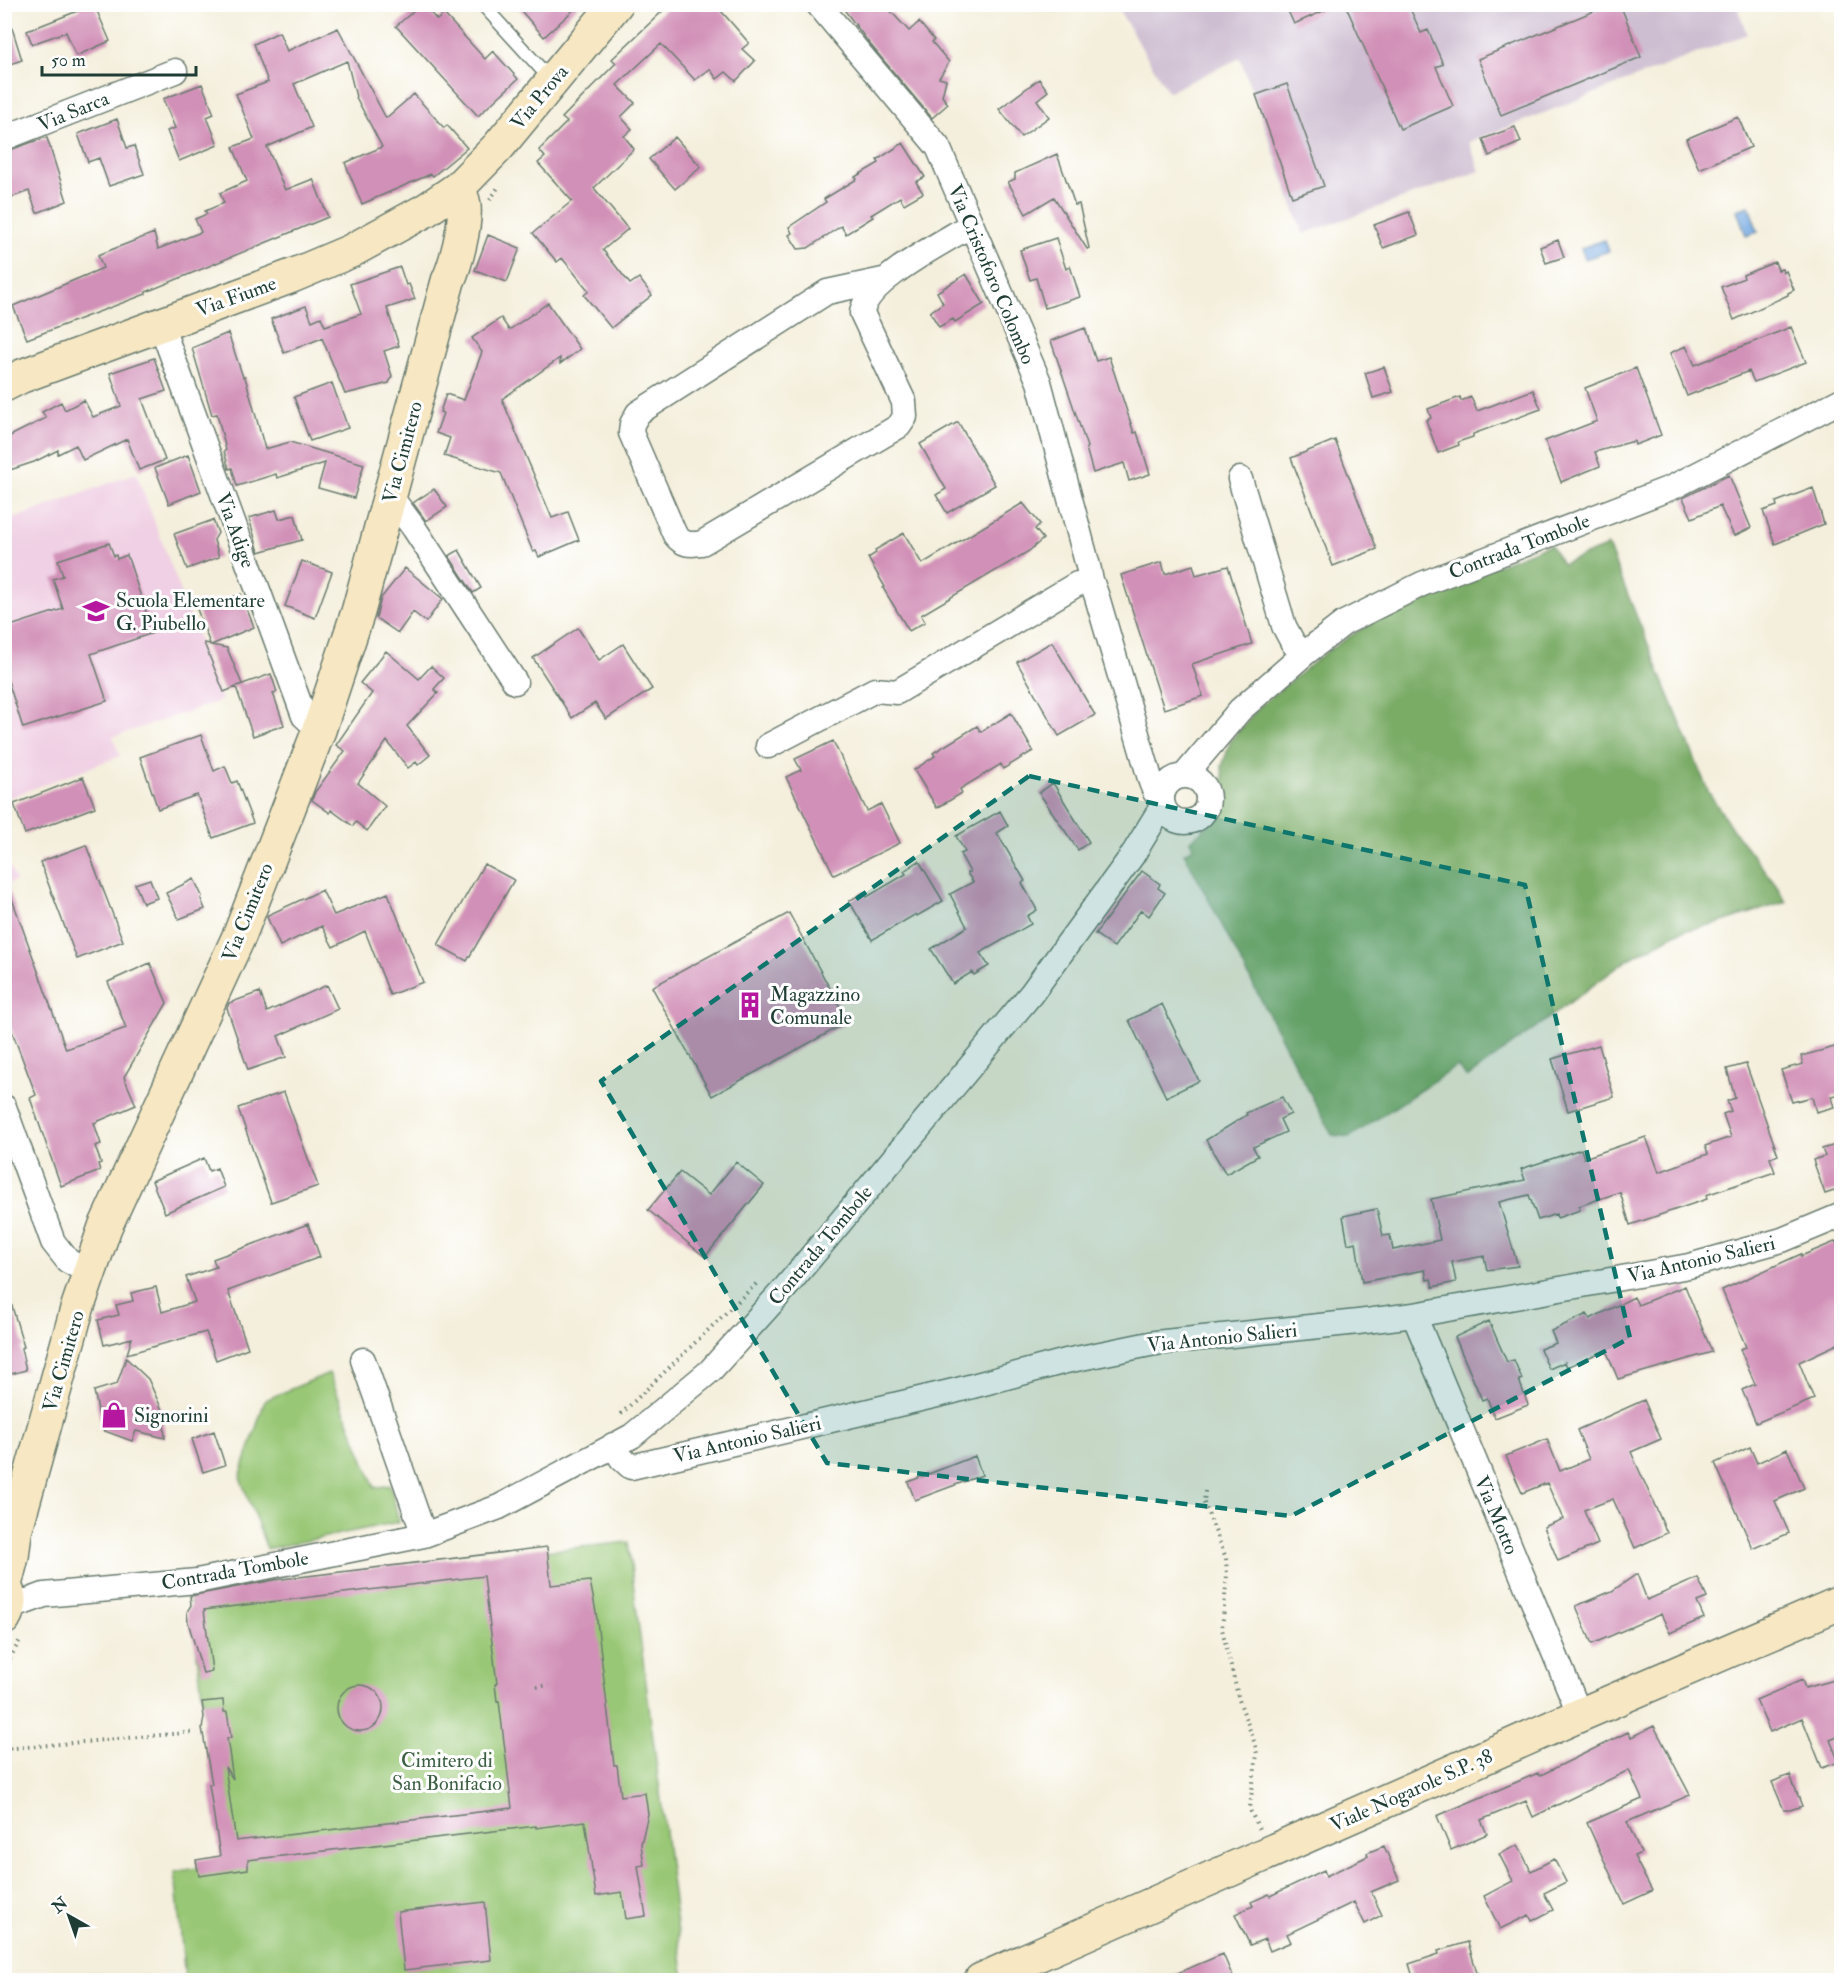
<svg xmlns="http://www.w3.org/2000/svg" width="1846" height="1985" font-family="'IM FELL Double Pica',serif">
	<rect width="100%" height="100%" fill="#fff"/>
	<filter id="ink" filterUnits="userSpaceOnUse"><feTurbulence type="fractalNoise" baseFrequency=".0167" numOctaves="2"/><feDisplacementMap in="SourceGraphic" scale="12" xChannelSelector="R" yChannelSelector="G"/><feConvolveMatrix kernelMatrix="1 2 1 2 8 2 1 2 1" color-interpolation-filters="sRGB"/></filter>
	<filter id="wash" filterUnits="userSpaceOnUse"><feTurbulence type="fractalNoise" baseFrequency=".008" numOctaves="4" result="noise"/><feDisplacementMap in="SourceGraphic" scale="24" xChannelSelector="R" yChannelSelector="G"/><feGaussianBlur stdDeviation="1.35" result="paint"/><feColorMatrix in="noise" values="0 0 0 0 0 0 0 0 0 0 0 0 0 0 0 0 0 1.4 0 .05"/><feComposite in="paint" operator="in"/></filter>
	<g filter="url(#wash)">
		<rect width="100%" height="100%" fill="#f4efdc"/>
		<path fill="#f0d0e4" d="M136,473L222,700L113,737L120,756L5,799V522Z
			M4,853L16,881L5,885H4Z"/>
		<path fill="#cebed1" d="M1736,4L1747,34L1469,142L1480,171L1303,234L1240,58L1168,92L1116,5Z"/>
		<path fill="#98c775" stroke="#5c8254" stroke-width="1.5" d="M329,1373L375,1488L390,1485L399,1522L267,1549L240,1477L265,1400Z
			M628,1542L684,1980H185L175,1872L223,1863L189,1590Z"/>
		<path fill="#7aac66" stroke="#4c744d" stroke-width="1.5" d="M1550,544L1562,564L1608,546L1708,791L1733,830L1776,885L1786,902L1719,923L1679,932L1629,959L1467,1078L1457,1066L1350,1137L1332,1135L1184,853L1193,848L1190,841L1218,817L1224,791L1222,766L1231,740L1261,705L1329,650L1380,617L1430,592Z"/>
		<path fill="#75a8e1" stroke="#4a728a" stroke-width="1.5" d="M1749,206L1758,232L1746,236L1737,210Z
			M1605,240L1609,251L1585,259L1581,248Z"/>
		<g id="blocks">
			<path fill="#d190b7" d="M77,4H94L110,41L76,56L66,32L32,44L27,31L80,10Z
				M422,4L437,20L444,14L485,59L493,51L518,79L478,116L396,26Z
				M515,4H580L544,37Z
				M670,4L676,9L690,4H715L749,43L742,49L755,61L736,81L726,72L717,79L710,69L695,80L661,44L617,85L635,103L621,117L632,129L624,136L634,149L594,188L628,229L603,250L630,284L639,278L652,295L611,328L584,295L589,291L562,258L557,262L533,233L572,201L538,163L545,157L539,150L567,122L562,118L616,63L612,59Z
				M840,4H884L909,31L919,22L934,40L932,42L949,62L939,78L946,80L942,96L948,104L932,118L869,43Z
				M1285,4H1339L1294,24Z
				M1345,4H1408L1421,33L1428,30L1443,64L1436,67L1453,106L1400,129Z
				M1611,4H1620L1641,57L1501,115L1478,59Z
				M8,15L22,60L4,66V16Z
				M338,28L386,118L414,94L444,128L447,125L467,148L433,176L431,174L362,204L345,163L382,147L356,97L347,61L294,84L312,127L267,147L285,190L313,179L328,217L146,292V294L27,339L13,306L103,268L98,255L154,233L158,249L201,232L195,219L207,214L205,211L224,203L220,193L247,181L233,147L254,139L236,94L268,82L254,44L279,32L287,51Z
				M1039,79L1048,91L1037,100L1049,117L1021,137L999,109Z
				M202,84L214,114L207,117L218,145L179,161L167,131L175,128L163,99Z
				M1287,84L1324,186L1292,197L1256,95Z
				M1738,117L1751,147L1699,169L1686,139Z
				M117,119L127,148L134,146L144,174L109,186L99,158L88,162L78,134Z
				M1515,127L1521,142L1489,156L1483,139Z
				M675,137L701,167L675,189L649,159Z
				M44,138H47L67,201L37,213L29,191L4,200V152Z
				M903,143L925,177L916,182L923,193L904,204L900,197L871,215L873,217L846,234L841,226L808,248L798,249L789,235L792,233L789,227L826,202L824,199L857,179L855,177L879,163L877,160Z
				M1057,154L1075,205L1079,204L1089,248L1087,249L1054,197L1026,214L1008,182L1015,179V173Z
				M1409,212L1418,235L1383,248L1374,225Z
				M488,235L520,248L507,282L475,270Z
				M1056,238L1066,269L1070,266L1080,297L1045,308L1036,278L1030,280L1020,250Z
				M1558,240L1564,257L1546,263L1540,247Z
				M1775,262L1778,270L1782,269L1783,273L1786,271L1794,290L1788,293V295L1734,320L1721,287L1744,278L1743,275Z
				M400,267L406,285L409,284L415,299L387,308L399,346L384,351L392,376L389,383L345,394L322,338L284,353L271,319L306,306L312,321L321,317L325,326L361,314L350,284Z
				M966,274L984,304L955,322L953,319L939,327L930,312L943,303L937,292Z
				M548,303L580,349L560,364V358L502,399L552,518L568,512L579,540L539,557L536,551L533,552L501,473L444,456L450,438L436,433L443,413L440,412L446,394L464,400L482,352L472,338L501,318L509,330Z
				M1791,327L1806,362L1754,382L1749,371L1687,396L1670,353L1686,346L1695,365Z
				M1085,328L1096,361L1109,357L1134,433L1137,432L1150,474L1129,481L1124,463L1093,473L1086,448L1087,447L1051,341Z
				M228,333L243,377H245L265,449L290,442L364,464L354,498L318,488L325,463L277,478L276,474L237,486L232,468L229,469L224,451L226,450L217,414L212,415L192,348Z
				M154,358L166,391L142,399L165,460L139,470L127,439L83,460L76,445L58,454V450L34,462L4,472V439L46,418L42,412L61,402L65,410L84,400L93,417L121,406L110,373Z
				M1384,367L1393,392L1373,398L1365,373Z
				M1636,368L1661,435L1635,445L1634,441L1595,452L1600,466L1561,482L1545,441L1597,421L1585,388Z
				M332,383L348,428L310,441L294,397Z
				M1533,390L1541,409L1473,434V437L1458,442L1459,445L1438,453L1426,420L1431,418L1428,409L1460,397L1461,401L1471,397L1477,411Z
				M958,422L995,485L947,513L936,495L946,489L920,444Z
				M1335,440L1377,549L1333,566L1291,458Z
				M188,455L201,491L169,504L155,468Z
				M1729,475L1751,528L1734,536L1720,506L1692,518L1683,498Z
				M1813,488L1824,524L1775,544L1763,511L1777,506L1776,502Z
				M434,489L447,507L426,521L413,503Z
				M1023,503L1040,524L1035,529L1043,539L1029,551L921,615L925,622L909,631L883,588L885,587L868,558L876,553L875,550L904,533L922,564Z
				M276,510L279,519L295,515L302,540L259,552L249,518Z
				M213,520L218,533L214,540L219,557L187,569L174,534Z
				M109,543L114,556L116,555L117,559L127,555L153,633L91,654L107,701L23,728L8,681L4,682V628L63,609L53,579L63,576L58,560Z
				M459,550L481,588L473,593L449,556Z
				M302,561L332,572L315,618L285,606Z
				M1162,562L1165,574L1193,565L1196,575L1228,566L1252,644L1192,664L1203,696L1164,709L1121,575Z
				M405,568L443,599L426,622L413,612L398,633L376,618L381,598Z
				M241,594L254,627L211,645L227,648L242,684L237,686L271,674L277,692L273,693L284,725L253,736L236,687L224,692L204,643L210,644L197,609Z
				M578,628L599,660L623,644L652,689L606,719L595,703L572,718L533,658Z
				M1052,642L1095,715L1059,736L1017,662Z
				M386,651L419,679L431,666L444,678L434,689L438,693L407,726L430,755L418,765L416,762L408,768L387,741L358,783L385,806L367,831L356,822L353,826L331,810L330,813L312,800L315,792L345,751L336,745L372,693L360,683Z
				M1011,713L1033,751L1003,769L1001,764L960,789L962,793L937,808L914,770L935,756L933,753L977,726L981,732Z
				M201,735L214,771L225,766L232,783L237,781L253,823L213,838L197,795L158,809L140,757Z
				M833,741L867,811L881,804L900,843L834,875L786,777L801,770L795,759Z
				M83,777L95,807L25,834L14,804Z
				M1053,783L1089,842L1078,850L1039,793Z
				M1000,811L1008,826L997,833L1025,881L1022,883L1037,910L1027,916L1031,924L980,953L989,966L974,975L972,972L953,984L931,949L967,927L950,894L973,882L967,873L970,872L960,854L965,852L956,836Z
				M86,845L123,941L77,959L40,862Z
				M919,861L943,901L917,916L916,914L872,940L849,901L864,892L867,897L906,874L904,871Z
				M484,864L514,880L467,961L438,945Z
				M1142,871L1160,884L1158,888L1165,893L1149,916L1141,910L1114,947L1095,934Z
				M150,879L157,898L143,903L135,884Z
				M194,879L202,896L201,899L205,909L179,919L166,893Z
				M4,885H7L66,1049L126,1028L108,982L150,963L167,1003L124,1077L136,1105L94,1123L101,1144L95,1146L101,1163L98,1164L100,1171L61,1186L30,1098L36,1095L4,1010Z
				M322,890L334,915L388,893L423,982L390,995L365,931L333,947L322,926L280,946L267,917L268,915Z
				M789,913L848,1022L712,1096L652,987Z
				M327,985L338,1009L278,1036L286,1057L248,1070L227,1008L229,1003L260,992L267,1012Z
				M1162,1004L1199,1081L1166,1097L1129,1020Z
				M1599,1045L1614,1097L1568,1111L1552,1059Z
				M1842,1045V1094L1831,1096L1834,1107L1816,1112L1812,1097L1792,1102L1781,1070L1803,1064L1801,1056Z
				M1746,1064L1778,1155L1770,1158L1775,1172L1706,1195L1707,1199L1630,1225L1620,1192L1579,1206L1580,1210L1557,1218L1556,1214L1538,1220L1529,1195L1499,1202L1518,1266L1487,1270L1484,1256L1452,1262L1456,1282L1433,1287L1431,1279L1427,1280L1425,1270L1362,1282L1356,1242L1348,1244L1343,1216L1377,1209L1383,1236L1390,1235L1393,1250L1440,1240L1431,1199L1525,1180L1521,1169L1581,1149L1584,1158L1646,1137L1659,1172L1708,1154L1705,1146L1731,1137L1723,1114L1731,1111L1727,1101L1735,1098L1727,1069Z
				M284,1092L318,1186L271,1202L238,1108Z
				M1282,1097L1291,1114L1280,1119L1286,1132L1253,1147L1258,1156L1226,1174L1206,1140L1247,1115L1246,1113Z
				M1842,1143V1197H1839L1837,1190L1825,1194L1813,1160L1825,1156L1822,1149Z
				M204,1158L209,1171L217,1168L224,1187L165,1213L152,1181Z
				M736,1162L764,1185L705,1257L648,1210L680,1172L709,1195Z
				M308,1224L320,1257L228,1291L248,1348L216,1360L206,1332L127,1354L132,1338L104,1345L98,1320L119,1315L116,1305L133,1301L131,1293L156,1287L162,1312L195,1302L186,1277L216,1267L213,1259Z
				M1837,1241L1842,1253V1342L1799,1362L1814,1399L1756,1423L1742,1390L1755,1384L1740,1349L1746,1347L1722,1290L1801,1254V1256Z
				M1685,1286L1712,1352L1618,1379L1606,1350L1567,1367L1565,1362L1549,1369L1540,1349L1556,1343L1551,1331L1587,1314L1590,1319L1634,1297L1638,1305Z
				M4,1296H9L24,1347L21,1348L26,1370L4,1376Z
				M1489,1321L1507,1362L1514,1360L1522,1379L1519,1380L1528,1405L1495,1418L1487,1398L1482,1400L1455,1337Z
				M126,1358L148,1379L163,1412L165,1438L136,1431L132,1441L102,1430L94,1391L117,1384Z
				M1644,1400L1661,1439L1631,1452L1667,1533L1635,1548L1613,1499L1584,1510L1598,1544L1558,1561L1544,1527L1563,1519L1547,1483L1522,1493L1506,1456L1547,1439L1560,1471L1589,1459L1577,1430Z
				M214,1431L225,1465L203,1472L192,1439Z
				M1750,1447L1757,1463L1787,1449L1804,1488L1775,1501L1789,1533L1753,1549L1715,1463Z
				M975,1456L982,1475L915,1500L908,1482Z
				M547,1547L551,1585L590,1581L596,1612L614,1765H617L621,1796L645,1793L648,1814L641,1844L644,1865L638,1866L646,1916L626,1919L622,1892L596,1896L585,1821L536,1828V1826L248,1860V1869L199,1876L196,1860L220,1856L209,1784H212L202,1728L204,1717L202,1702L223,1700L224,1712H227L231,1738H227L233,1779L225,1767L236,1841L512,1808L499,1701H497L495,1684H497L484,1576L204,1610L212,1671L203,1673L188,1622L187,1612L191,1605L190,1596L274,1580Z
				M1637,1574L1647,1600L1698,1578L1707,1598L1697,1602L1704,1618L1670,1633L1661,1614L1592,1644L1576,1606L1612,1591Z
				M1842,1678V1735L1830,1740L1839,1762L1822,1768L1802,1718L1770,1732L1756,1700L1802,1680L1805,1688Z
				M337 1708a23 23 0 1 1 46 0a23 23 0 1 1-46 0Z
				M1654,1726L1690,1795L1627,1822L1641,1853L1634,1856L1652,1891L1624,1904L1587,1823L1642,1799L1629,1770L1533,1817L1526,1801L1481,1820L1487,1834L1451,1850L1437,1816L1538,1773L1539,1776L1628,1732L1631,1737Z
				M1790,1775L1802,1806L1790,1810H1784L1772,1782Z
				M1518,1845L1531,1871L1554,1859L1566,1882L1544,1893L1553,1910L1532,1921L1529,1915L1500,1929L1484,1896L1513,1881L1499,1854Z
				M1384,1846L1399,1880L1371,1892L1382,1915L1365,1924L1354,1902L1287,1934L1291,1942L1270,1951L1265,1939L1250,1945L1235,1914L1253,1906L1251,1902L1269,1894L1270,1896L1324,1870L1326,1876L1368,1856L1367,1853Z
				M485,1902L491,1960L404,1970L398,1912Z
				M1468,1942L1477,1973L1453,1980H1414L1409,1964L1439,1954L1438,1951Z
				M1223,1954L1234,1980H1161Z"/>
		</g>
	</g>
	<g filter="url(#ink)">
		<use href="#blocks" fill-opacity="0" stroke="#6a7b6f" stroke-width="1.5"/>
		<g fill="none" stroke-linecap="round" stroke-linejoin="round">
			<g stroke="#6a7b6f" stroke-width="15">
				<path id="lane" d="M482,4L552,81"/>
			</g>
			<g stroke="#6a7b6f" stroke-width="27">
				<path id="street" d="M818,4L938,147L1039,382L1089,570C1090,581 1094,587 1097,597L1151,782L1155,792L1162,801
					M4,138L175,71
					M883,280L827,292L638,413L632,424L631,433L675,535C683,545 690,545 702,543L899,426L905,417L904,402L862,313C865,281 944,242 971,225
					M161,325L304,716L319,730
					M1240,479L1284,626L1293,643L1304,654
					M391,497L414,528L515,682
					M768,746L875,690L897,692L1077,584L1090,582
					M1184,776L1240,710L1304,654L1344,623L1422,584L1673,487L1842,400
					M1162 799a23 23 0 1 1 46 0a23 23 0 1 1-46 0Z
					M4,1107L53,1242L68,1261L90,1273
					M1414,1315L1580,1715
					M363,1360L424,1535
					M613,1445L622,1459L631,1467L954,1391L1066,1361L1155,1343L1358,1322L1414,1315L1689,1266L1782,1240L1842,1215
					M9,1608L44,1595L197,1581L424,1535L499,1507L632,1436L710,1371L786,1287L1031,994L1132,856L1163,805"/>
			</g>
			<g stroke="#6a7b6f" stroke-width="36">
				<path id="secondary" d="M4,385L22,376L292,276L351,251L426,210L458,188L498,147L616,4
					M4,1584C11,1596 11,1606 4,1618
					M5,1585L12,1557L15,1532L77,1309L105,1227L240,934L319,730L358,612L448,281C456,264 466,225 464,206C464,200 460,193 458,188
					M981,1980L1580,1715L1842,1602"/>
			</g>
			<path stroke="#6a7b6f" stroke-width="4" stroke-dasharray="1.5 4.5" stroke-linecap="butt" d="M490,200L499,186
				M621,1414L758,1282
				M1205,1491L1204,1503L1226,1558L1227,1575L1222,1629L1239,1700L1255,1744L1257,1754L1250,1805L1251,1812L1259,1829
				M4,1669L20,1640
				M537,1687L549,1685
				M4,1749L195,1732"/>
			<use href="#lane" stroke="#fff" stroke-width="12"/>
			<use href="#street" stroke="#fff" stroke-width="24"/>
			<use href="#secondary" stroke="#f7e8c3" stroke-width="33"/>
		</g>
	</g>
	<path fill="#0f766e" fill-opacity="0.2" stroke="#0f766e" stroke-width="4.5" stroke-dasharray="12 8" stroke-linejoin="round" d="M1029,776L1525,885L1630,1338L1291,1516L827,1463L601,1081Z"/>
	<defs>
		<g id="school-bare" transform="scale(2.07)"><path d="M0-5L7-2L0 1L-7-2ZM-4 1L0 2.5L4 1V4Q0 6-4 4Z" fill="#b5179e" stroke="#fff" stroke-width="2.5" paint-order="stroke"/></g>
		<g id="building-bare" transform="scale(2.07)"><path d="M-4-6H4V6H1V3H-1V6H-4ZM-2.5-4.3h1.7v1.8h-1.7ZM.8-4.3h1.7v1.8H.8ZM-2.5-1h1.7V.8h-1.7ZM.8-1h1.7V.8H.8Z" fill="#b5179e" stroke="#fff" stroke-width="2.5" paint-order="stroke"/></g>
		<g id="shop-bare" transform="scale(2.07)"><path d="M-5-2.5h2.3a2.7 3.5 0 0 1 5.4 0H5L5.5 6h-11ZM-1.5-2.5h3a1.5 2.3 0 0 0-3 0Z" fill="#b5179e" stroke="#fff" stroke-width="2.5" paint-order="stroke"/></g>
	</defs>
	<g fill-rule="evenodd">
		<use href="#school-bare" x="96" y="611"/>
		<use href="#building-bare" x="750" y="1005"/>
		<use href="#shop-bare" x="114" y="1415"/>
	</g>
	<g text-anchor="middle" stroke-width="6" stroke-linejoin="round" paint-order="stroke">
		<g font-size="20" fill="#1f3d34" stroke="#fff">
			<text transform="translate(539 97) rotate(-50)" y="7">Via Prova</text>
			<text transform="translate(73 111) rotate(-22)" y="7">Via Sarca</text>
			<text transform="translate(992 274) rotate(67)" y="7">Via Cristoforo Colombo</text>
			<text transform="translate(236 296) rotate(-20)" y="7">Via Fiume</text>
			<text transform="translate(402 452) rotate(-75)" y="7">Via Cimitero</text>
			<text transform="translate(236 530) rotate(70)" y="7">Via Adige</text>
			<text transform="translate(1519 546) rotate(-21)" y="7">Contrada Tombole</text>
			<text transform="translate(247 912) rotate(-68)" y="7">Via Cimitero</text>
			<text transform="translate(820 1245) rotate(-50)" y="7">Contrada Tombole</text>
			<text transform="translate(1701 1259) rotate(-13)" y="7">Via Antonio Salieri</text>
			<text transform="translate(1222 1337) rotate(-6)" y="7">Via Antonio Salieri</text>
			<text transform="translate(63 1361) rotate(-74)" y="7">Via Cimitero</text>
			<text transform="translate(747 1439) rotate(-13)" y="7">Via Antonio Salieri</text>
			<text transform="translate(1497 1515) rotate(67)" y="7">Via Motto</text>
			<text transform="translate(235 1570) rotate(-10)" y="7">Contrada Tombole</text>
			<text transform="translate(1411 1790) rotate(-24)" y="7">Viale Nogarole S.P. 38</text>
		</g>
		<g font-size="20" fill="#1f3d34" stroke="#fff" text-anchor="start">
			<text x="116" y="607">Scuola Elementare<tspan x="116" dy="23">G. Piubello</tspan></text>
			<text x="770" y="1001">Magazzino<tspan x="770" dy="23">Comunale</tspan></text>
			<text x="134" y="1422">Signorini</text>
		</g>
		<g font-size="20" fill="#3d6044" stroke="#fff">
			<text x="447" y="1767">Cimitero di<tspan x="447" dy="23">San Bonifacio</tspan></text>
		</g>
	</g>
	<rect width="1846" height="1985" fill="none" stroke="#fff" stroke-width="24"/>
	<g transform="translate(69 1916) rotate(320)" stroke="#ffffff" stroke-width="4.5" paint-order="stroke">
	<path d="M0-4.5L10 22L0 15L-10 22Z" fill="#1f3d34"/>
	<text y="-9" font-size="16" font-weight="bold" text-anchor="middle" fill="#1f3d34">N</text>
	</g>
	<path d="M42 66v9h154v-9" fill="none" stroke="#1f3d34" stroke-width="3"/>
	<text x="51" y="66" font-size="18" fill="#1f3d34" stroke="#ffffff" stroke-width="4.5" paint-order="stroke">50 m</text>
</svg>
